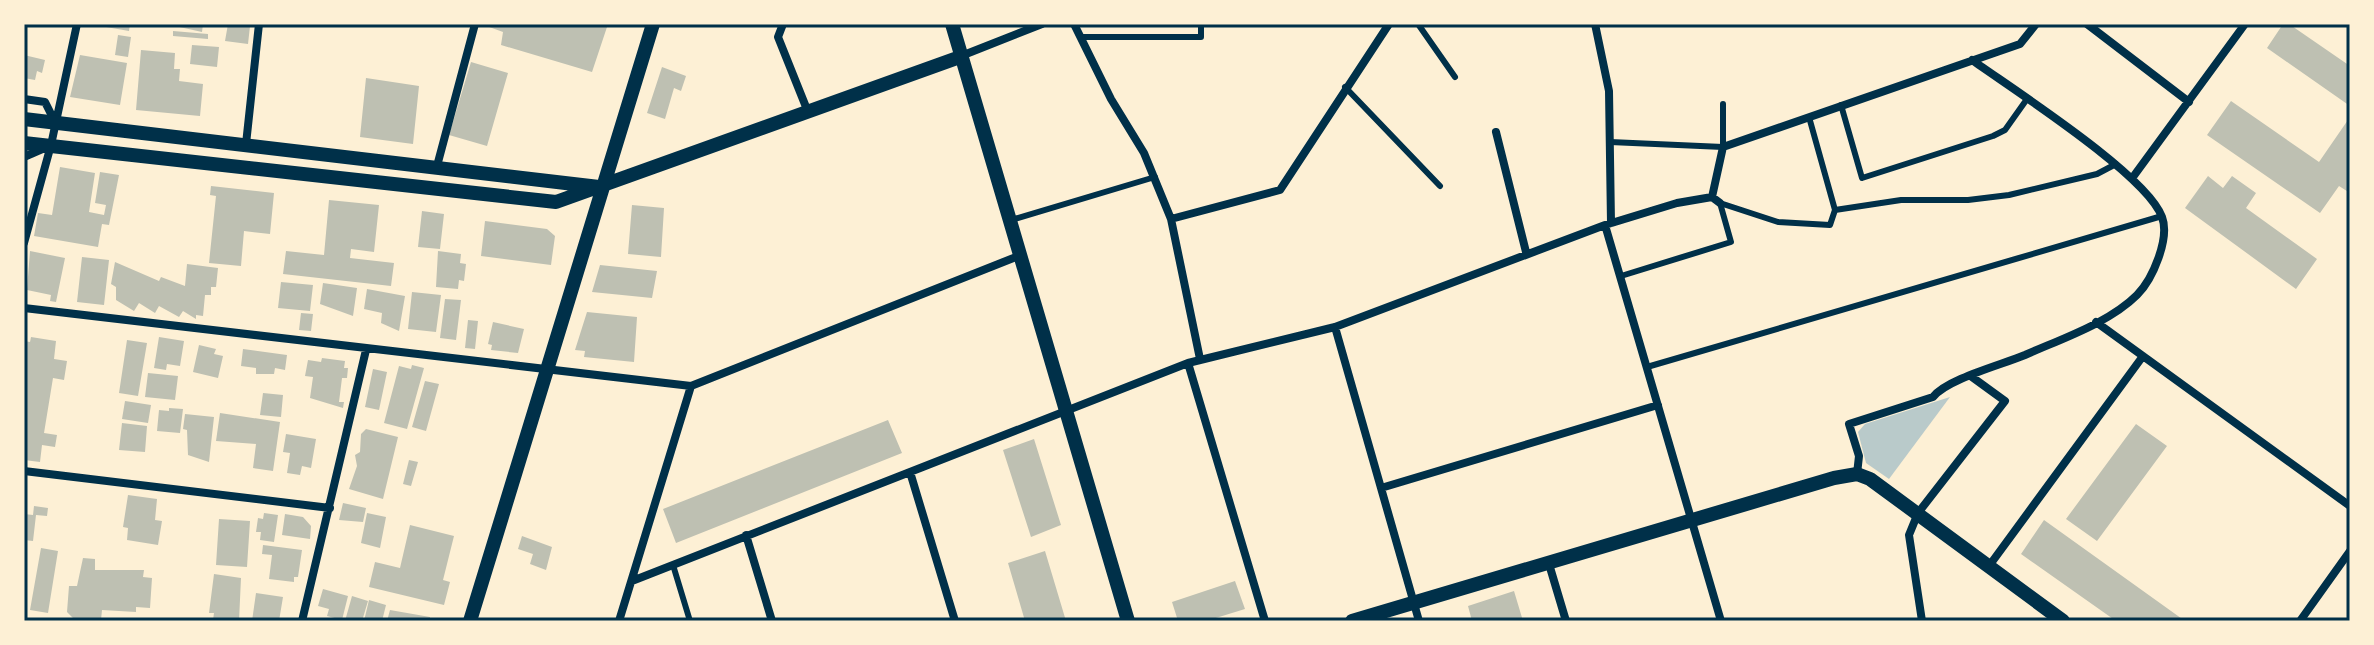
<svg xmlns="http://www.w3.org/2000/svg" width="2374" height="645" font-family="Ubuntu,sans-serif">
	<rect width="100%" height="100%" fill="#fdf0d5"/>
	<path fill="#b9caca" d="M1950,397L1889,479L1866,463L1858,432L1865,424Z"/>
	<path fill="#bec0b2" d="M89,24H130L129,31Z
		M166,24H203L202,32Z
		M228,24L250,26L248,44L225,41Z
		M481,24H608L592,72L501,45L503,32Z
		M2283,24H2289L2350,66V106L2267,48Z
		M173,31L208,34V39L173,36Z
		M118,35L131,37L128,57L115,55Z
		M192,45L219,47L217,67L190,64Z
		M141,50L175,53L174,69H180L179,81L203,84L200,116L136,110Z
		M24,55L45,60L42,73L37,71L35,80L24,78Z
		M80,55L127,63L120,105L70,97Z
		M471,62L508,73L487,146L449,135Z
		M662,67L686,76L681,91L674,88L665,119L647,113Z
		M366,78L419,86L413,144L360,137Z
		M2231,101L2319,162L2350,117V193L2339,186L2320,213L2207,135Z
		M60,167L95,173L89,212L104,215L106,205L95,203L100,172L119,175L109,225L102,224L98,247L34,236L38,213L52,215Z
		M2208,176L2223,188L2232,176L2256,193L2246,208L2317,259L2296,289L2185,208Z
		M211,186L274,193L270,234L244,231L241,266L209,263L216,196L210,195Z
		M329,200L379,205L374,252L351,249L350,258L394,263L391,286L283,274L286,251L324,255Z
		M632,205L664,208L661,257L628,254Z
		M422,211L444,214L440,249L418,247Z
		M485,221L547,229L555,236L551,265L481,256Z
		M30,251L65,258L56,302L50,301L51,295L27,290Z
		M438,251L461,254L460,263L466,264L464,281L459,280L458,289L436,287Z
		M82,257L109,260L104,305L77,302Z
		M115,262L159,281L161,277L185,286L187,264L218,268L216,287H211V295H205L203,316L196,315V319L183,311L179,317L159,306L155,313L139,303L134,311L116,300V287L111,284Z
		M600,265L657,271L652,298L592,292Z
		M281,282L313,285L310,311L278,308Z
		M323,283L357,288L353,316L320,304Z
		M367,289L405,296L399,331L381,323L382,313L364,309Z
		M412,292L441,295L436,332L408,329Z
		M445,299L461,300L456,340L440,338Z
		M587,312L637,317L634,362L584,357L585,351L575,350Z
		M301,313L313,314L311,331L299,330Z
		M468,320L478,321L475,349L465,348Z
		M493,322L524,329L518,353L491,350L492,345L488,344Z
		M31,337L56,341L54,359L67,361L64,380L53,378L44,433L57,435L55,447L42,445L40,462L24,460V341L30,342Z
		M159,337L184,341L180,366L167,364L166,370L154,368Z
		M127,340L147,343L138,396L119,393Z
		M199,345L216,349L214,354L223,356L218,378L193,372Z
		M243,349L287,355L285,370L275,368L274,374H256V368L241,366Z
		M322,358L345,361L344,368H348L347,378H342L339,402H344L343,408L310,398L313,377L305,376L308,360L321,362Z
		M412,365L424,368L407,429L384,423L399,366L411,369Z
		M373,369L387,372L379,410L365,407Z
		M148,373L178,376L175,400L145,397Z
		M425,381L439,384L426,431L412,427Z
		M263,393L283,395L281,417L260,415Z
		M125,401L151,405L148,423L122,419Z
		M169,408L183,409L180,433L157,431L159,410L169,411Z
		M220,413L280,422L273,471L253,468L256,444L216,441Z
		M185,414L214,417L209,462L188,455L187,430L183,429Z
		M888,420L902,453L676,543L663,509Z
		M122,423L147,426L145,452L119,450Z
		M2136,424L2167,446L2097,541L2066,519Z
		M366,429L398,437L383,499L349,489L357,466L355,455L360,452L361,434Z
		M286,434L316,439L311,468L302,466L300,475L287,473L290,453L283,452Z
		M1034,439L1061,525L1031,537L1003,450Z
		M409,460L418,462L411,486L403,484Z
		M128,495L157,499L155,520L162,521L158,545L127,540L128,528L123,527Z
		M343,503L366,508L363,522L339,520Z
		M34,506L48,508L47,516L36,515L33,541L24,540V514L33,515Z
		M264,513L278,515L274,542L260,540L261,532H256L258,518L263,519Z
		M367,513L386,517L380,548L361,543Z
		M285,514L303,517L311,526L310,539L282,535Z
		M219,519L250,521L247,567L216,565Z
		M2044,520L2185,621H2116L2021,554Z
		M410,525L454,536L443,580L450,582L444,605L369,587L375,562L400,568Z
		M522,536L552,547L546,570L530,564L533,554L518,549Z
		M263,545L302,550L298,577H294V582L269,579L272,555L262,554Z
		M41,548L58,551L48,613L30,610Z
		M1045,551L1066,621H1025L1008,563Z
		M83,558L95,559V570H144L143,577L152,578L150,608L136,607V612L102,610L101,620L73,618L67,612L69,586H77Z
		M214,574L241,578L239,621L213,620L214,613H209Z
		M1235,581L1245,609L1206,621H1178L1172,602Z
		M323,589L348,596L342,620L327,616L329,609L318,606Z
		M1514,591L1523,621H1472L1468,606Z
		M256,593L283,597L279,621H252Z
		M352,596L368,601L362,621H345Z
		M369,600L386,605L382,621H364Z
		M390,610L430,617V621H387Z"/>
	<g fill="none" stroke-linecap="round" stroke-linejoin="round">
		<path stroke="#003049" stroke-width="6" d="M1418,24L1455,77
			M1081,37H1201V24
			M1345,87L1440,186
			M1841,105L1862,178L1993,136L2005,130L2027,99
			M1610,142L1723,147V104
			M1720,203L1778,222L1830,225L1835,210L1809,117
			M1835,210L1901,200H1968L2009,195L2097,174L2116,164
			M1011,220L1155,177
			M1621,276L1731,242L1720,203
			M1647,367L2162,216
			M673,565L690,621"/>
		<path stroke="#003049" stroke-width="8" d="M783,24L778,37L808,112
			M1074,24L1111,99L1144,153L1171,219L1200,359
			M1595,24L1609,91L1611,223
			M2087,24L2189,102
			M961,56L1042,24
			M24,99L45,102L55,122
			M1496,132L1526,252
			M246,144L259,24
			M24,157L47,147
			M437,166L475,24
			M2133,177L2245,24
			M1712,197L1723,147L2020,44L2036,24
			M1171,219L1280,190L1389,24
			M1605,225L1721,621
			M24,243L51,145L77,24
			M24,308L691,386L1021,255
			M2096,322L2350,506
			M1335,327L1419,621
			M1188,363L1265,621
			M24,471L330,508
			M910,472L955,621
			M1857,474L1859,456L1849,424L1933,397C1947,379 2001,365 2025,355C2061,339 2109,323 2137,295C2153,279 2170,238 2162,217C2147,175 2014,90 1972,60
			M1381,488L1658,405
			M746,535L772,621
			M1549,564L1566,621
			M1989,566L2143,356
			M632,581L1188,363L1335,327L1605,225L1677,203L1712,197L1720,203
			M302,621L366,350
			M619,621L691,386
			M1922,621L1909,535L1918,513L2005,401L1972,377
			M2300,621L2350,551"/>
		<path stroke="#003049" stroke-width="14" d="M952,24L1128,621
			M24,119L599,187
			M24,143L556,202L960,57
			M470,621L653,24
			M1352,621L1834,478L1857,474L1870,479L2063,621"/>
	</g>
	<rect width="2374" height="645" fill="none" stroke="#fdf0d5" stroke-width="52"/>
	<rect x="26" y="26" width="2322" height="593" fill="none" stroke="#003049" stroke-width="3"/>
</svg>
